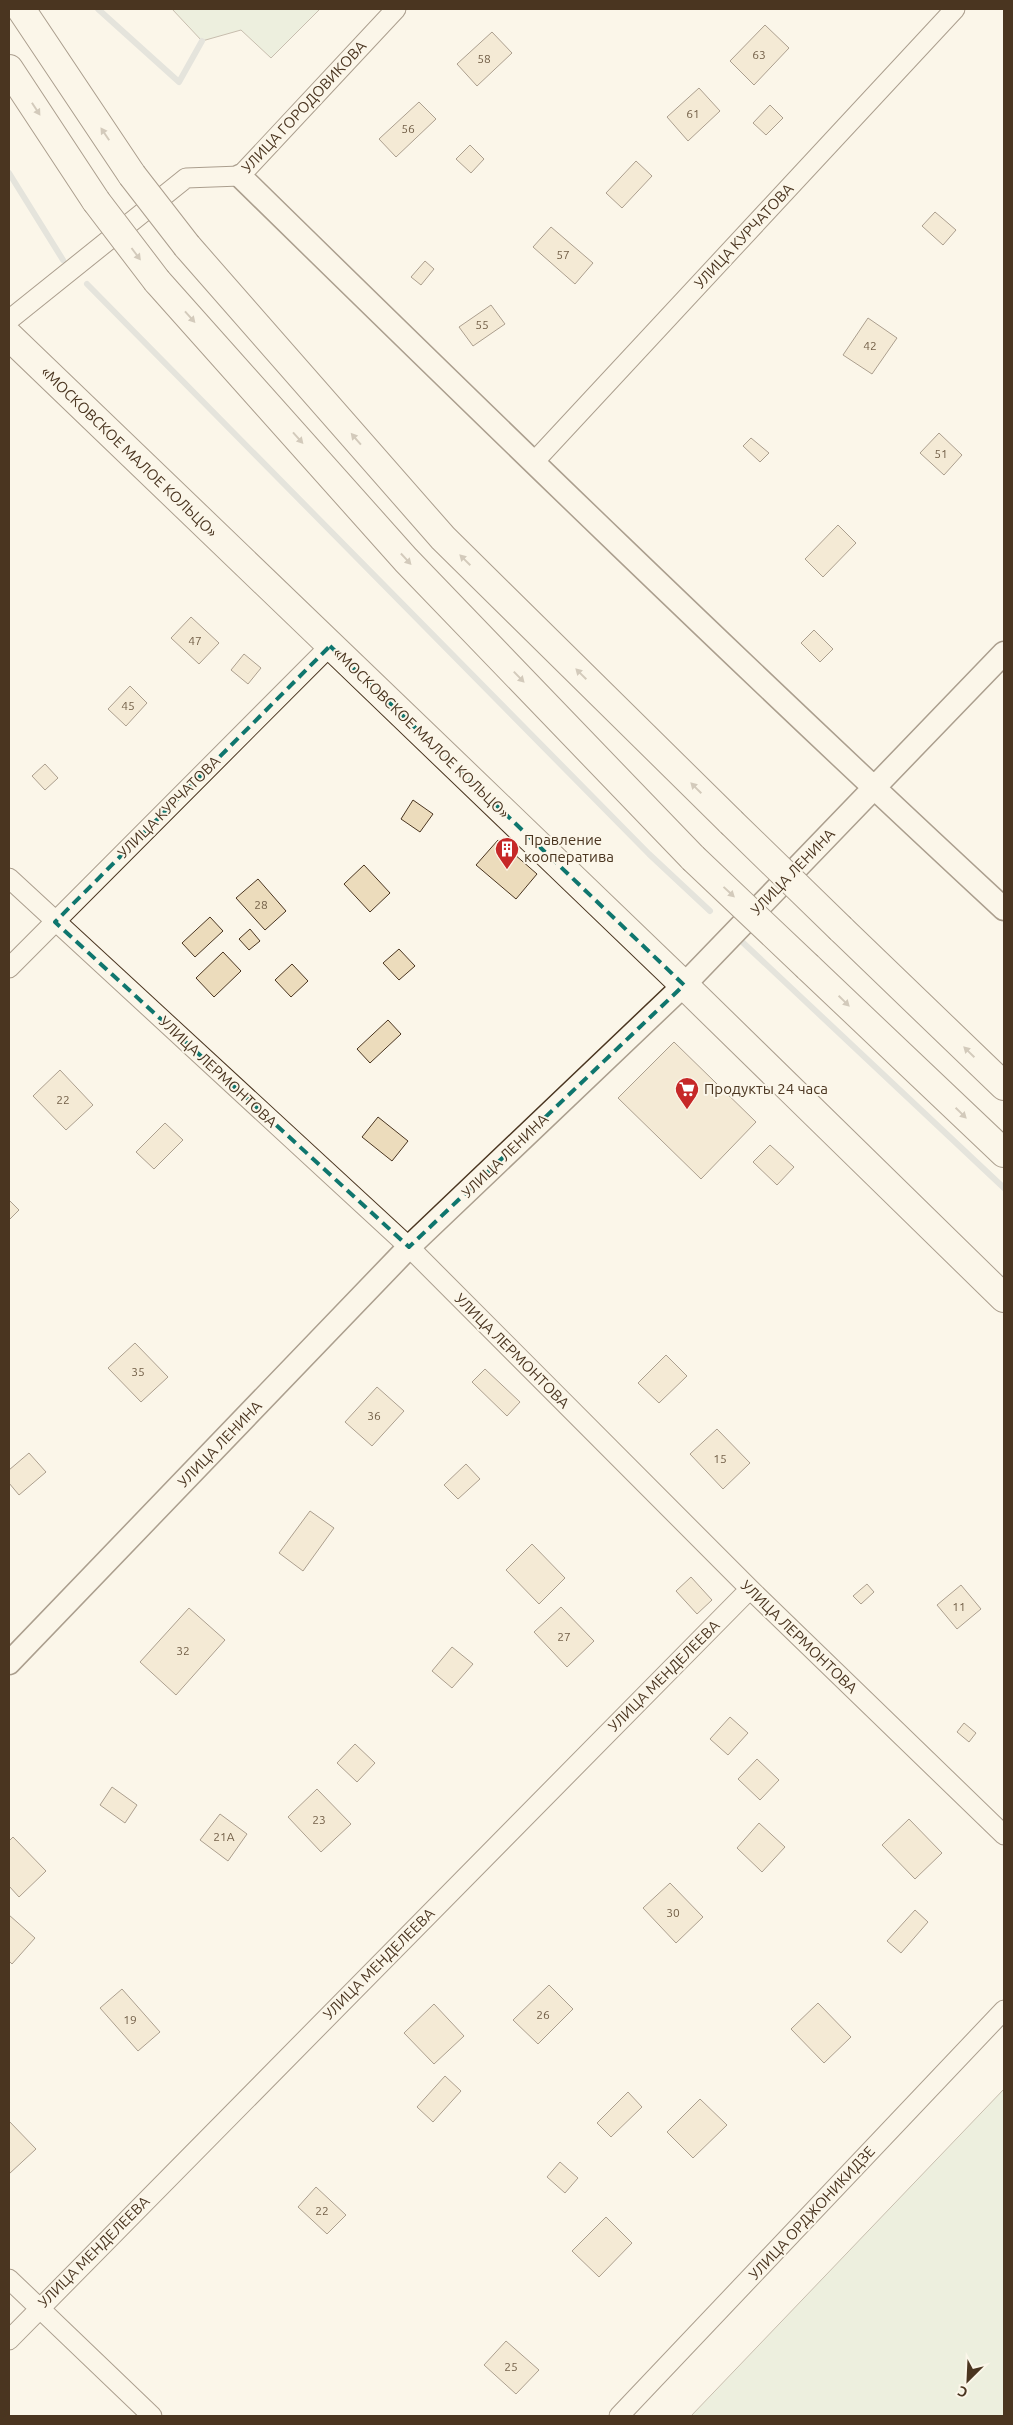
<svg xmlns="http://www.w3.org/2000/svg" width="1013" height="2425" font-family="Ubuntu,sans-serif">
	<rect width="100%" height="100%" fill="#fbf6e9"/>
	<path fill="#dce7d0" stroke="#887966" d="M172,9H320L271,58L241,30L202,41Z
		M1004,2089V2416H691Z"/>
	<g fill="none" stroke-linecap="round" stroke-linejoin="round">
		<path stroke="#c9cecd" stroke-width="6" d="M98,9L179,82L202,41
			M9,173L63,260
			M87,284L649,854L710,911
			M737,937L1004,1188"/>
	</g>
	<path fill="#ecdcbc" stroke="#4a3520" d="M765,25L789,48L754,85L730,61Z
		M492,32L512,53L477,86L457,64Z
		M699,88L720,111L688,141L667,117Z
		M419,102L436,119L396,157L379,139Z
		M770,105L783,118L766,135L753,123Z
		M470,145L484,159L471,173L456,159Z
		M636,161L652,176L622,208L606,193Z
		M935,212L956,230L943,245L922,226Z
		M551,227L593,263L575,284L533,247Z
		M425,261L434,269L421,285L411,277Z
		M491,305L505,324L473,346L459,327Z
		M868,318L897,338L872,374L843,355Z
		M939,433L962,455L944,475L920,453Z
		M751,438L769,453L760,462L743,446Z
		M838,525L856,543L823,577L805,559Z
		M191,617L219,643L199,664L171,638Z
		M814,630L833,649L820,662L801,643Z
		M244,654L261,668L248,684L231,670Z
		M130,686L147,703L126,726L108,709Z
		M45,764L58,778L45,790L32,776Z
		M413,800L433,814L420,832L401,819Z
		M498,840L537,874L516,899L476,865Z
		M364,865L390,893L370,912L344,884Z
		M258,879L286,911L265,930L236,898Z
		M210,917L223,931L195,957L182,943Z
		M250,929L260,941L249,950L239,939Z
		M399,949L415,966L399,980L383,963Z
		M223,952L241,971L214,997L196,978Z
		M292,964L308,981L291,997L275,980Z
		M388,1020L401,1034L370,1063L357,1049Z
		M674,1042L756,1122L701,1179L618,1098Z
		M60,1070L93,1105L66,1130L33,1096Z
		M378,1117L408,1141L392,1161L362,1137Z
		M165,1123L183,1140L154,1169L136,1152Z
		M770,1145L794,1167L777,1185L753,1162Z
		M9,1200L19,1210L9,1220Z
		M135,1343L168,1377L141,1402L108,1368Z
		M666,1355L687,1376L659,1403L638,1383Z
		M485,1369L520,1402L507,1416L472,1382Z
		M377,1387L404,1411L372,1446L345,1422Z
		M717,1429L750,1463L723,1489L690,1454Z
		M29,1453L46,1472L19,1495L9,1483V1470Z
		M466,1464L480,1479L458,1499L444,1485Z
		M310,1511L334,1528L303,1571L279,1553Z
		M532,1544L565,1578L539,1604L506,1570Z
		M691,1577L712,1600L697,1614L676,1591Z
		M867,1584L874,1592L861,1604L853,1596Z
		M961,1585L981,1609L957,1629L937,1605Z
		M561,1607L594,1641L567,1667L534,1632Z
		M189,1608L225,1640L176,1695L140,1662Z
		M452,1647L473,1664L452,1688L432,1671Z
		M730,1717L748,1733L728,1755L710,1739Z
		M964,1723L976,1733L969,1742L957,1732Z
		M355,1744L375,1763L357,1782L337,1763Z
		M757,1759L779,1780L760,1800L738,1779Z
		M112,1787L137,1805L125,1823L100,1805Z
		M317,1789L351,1824L321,1852L288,1817Z
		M220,1814L247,1834L228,1861L200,1840Z
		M909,1819L942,1853L915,1879L882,1845Z
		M759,1823L785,1847L762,1872L737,1848Z
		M13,1837L46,1871L19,1897L9,1886V1841Z
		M670,1883L703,1917L676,1943L643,1908Z
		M915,1910L928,1922L901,1953L887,1941Z
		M9,1915L35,1938L12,1964L9,1961Z
		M549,1985L573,2009L538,2044L513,2020Z
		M122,1989L160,2032L138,2051L100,2008Z
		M818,2003L851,2037L824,2063L791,2029Z
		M434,2004L464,2036L434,2064L404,2033Z
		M445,2076L461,2091L433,2122L417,2107Z
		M628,2092L642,2107L611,2137L597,2123Z
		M700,2099L727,2125L693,2158L667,2132Z
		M9,2121L36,2149L9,2174Z
		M560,2162L578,2178L565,2193L547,2177Z
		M316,2187L346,2215L327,2234L298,2207Z
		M606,2217L632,2243L599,2277L572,2251Z
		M506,2341L539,2370L516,2394L484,2365Z"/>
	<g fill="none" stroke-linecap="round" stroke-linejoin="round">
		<g stroke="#4a3520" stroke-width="21">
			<path id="minor" d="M9,320L186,178L240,176L396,9
				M533,463L955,9
				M9,878L409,1247L750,1589L1004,1835
				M9,968L330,646
				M9,2279L152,2416
				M9,2340L750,1589
				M619,2416L1004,2010"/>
		</g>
		<g stroke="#4a3520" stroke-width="25">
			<path id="tertiary" d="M240,176C492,423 745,669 1004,909
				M9,1663L409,1247L684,985L1004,653"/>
		</g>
		<g stroke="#4a3520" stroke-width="30">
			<path id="trunk" d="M9,336L684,985L1004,1298"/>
		</g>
		<g stroke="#4a3520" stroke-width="30">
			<path id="motorway" d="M21,9L132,175
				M9,69L96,201
				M187,246L443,538L731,822
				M157,281L406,560L693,858
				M841,929L1004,1086
				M808,967L1004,1153"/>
		</g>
		<use href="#minor" stroke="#fbf6e9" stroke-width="19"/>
		<use href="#tertiary" stroke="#fbf6e9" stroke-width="22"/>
		<use href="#trunk" stroke="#fbf6e9" stroke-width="28"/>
		<use href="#motorway" stroke="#fbf6e9" stroke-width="28"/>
		<g stroke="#4a3520" stroke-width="30" stroke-linecap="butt">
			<path id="motorway-bridge" d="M132,175L187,246
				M96,201L157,281
				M731,822L841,929
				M693,858L808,967"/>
		</g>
		<use href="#motorway-bridge" stroke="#fbf6e9" stroke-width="28"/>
	</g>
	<defs><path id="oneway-solid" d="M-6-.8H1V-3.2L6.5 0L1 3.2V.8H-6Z" transform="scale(1.25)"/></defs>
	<g fill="#a29684">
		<use href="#oneway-solid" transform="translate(36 109) rotate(57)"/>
		<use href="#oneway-solid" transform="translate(105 134) rotate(-124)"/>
		<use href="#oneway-solid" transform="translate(136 254) rotate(53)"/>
		<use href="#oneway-solid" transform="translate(190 317) rotate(48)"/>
		<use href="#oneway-solid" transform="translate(298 438) rotate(48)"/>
		<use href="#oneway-solid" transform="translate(356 439) rotate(-131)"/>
		<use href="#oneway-solid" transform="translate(406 559) rotate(47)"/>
		<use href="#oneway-solid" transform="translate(465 560) rotate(-135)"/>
		<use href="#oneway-solid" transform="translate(581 674) rotate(-135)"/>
		<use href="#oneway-solid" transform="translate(519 677) rotate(46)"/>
		<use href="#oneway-solid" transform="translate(696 788) rotate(-135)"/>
		<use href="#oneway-solid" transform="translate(729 892) rotate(43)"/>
		<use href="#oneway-solid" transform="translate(844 1001) rotate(44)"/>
		<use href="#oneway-solid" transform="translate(969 1052) rotate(-136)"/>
		<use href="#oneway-solid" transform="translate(961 1113) rotate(44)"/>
	</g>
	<path d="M0 0H1013V2425H0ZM330,646L684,985L409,1247L55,922Z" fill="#fbf6e9" fill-opacity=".55" fill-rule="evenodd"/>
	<path fill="none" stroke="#0f766e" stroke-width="4" stroke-dasharray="10 6" stroke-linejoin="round" d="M330,646L684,985L409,1247L55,922Z"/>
	<defs>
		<g id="building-pin" transform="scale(1.25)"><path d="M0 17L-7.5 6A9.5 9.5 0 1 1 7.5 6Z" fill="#c62828" stroke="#fbf6e9"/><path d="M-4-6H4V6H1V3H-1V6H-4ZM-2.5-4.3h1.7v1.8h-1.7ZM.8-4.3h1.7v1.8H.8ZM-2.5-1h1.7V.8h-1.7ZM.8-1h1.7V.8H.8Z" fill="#fff"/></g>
		<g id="supermarket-pin" transform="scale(1.25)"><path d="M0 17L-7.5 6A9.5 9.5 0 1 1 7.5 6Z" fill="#c62828" stroke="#fbf6e9"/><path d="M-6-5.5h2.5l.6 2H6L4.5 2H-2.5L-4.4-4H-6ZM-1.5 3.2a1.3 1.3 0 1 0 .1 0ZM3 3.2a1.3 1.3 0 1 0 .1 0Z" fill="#fff"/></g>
	</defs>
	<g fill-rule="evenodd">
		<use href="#building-pin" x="507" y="849"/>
		<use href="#supermarket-pin" x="687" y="1089"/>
	</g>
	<g text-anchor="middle" stroke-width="4" stroke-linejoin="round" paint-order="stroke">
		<g font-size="12" fill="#725f47">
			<text x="759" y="59">63</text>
			<text x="484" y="63">58</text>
			<text x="693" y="118">61</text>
			<text x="408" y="133">56</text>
			<text x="563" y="259">57</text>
			<text x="482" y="329">55</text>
			<text x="870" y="350">42</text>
			<text x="941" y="458">51</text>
			<text x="195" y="645">47</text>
			<text x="128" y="710">45</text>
			<text x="261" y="909">28</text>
			<text x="63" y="1104">22</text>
			<text x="138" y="1376">35</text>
			<text x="374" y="1420">36</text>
			<text x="720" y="1463">15</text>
			<text x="959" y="1611">11</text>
			<text x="564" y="1641">27</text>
			<text x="183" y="1655">32</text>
			<text x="319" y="1824">23</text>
			<text x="224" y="1841">21А</text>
			<text x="673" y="1917">30</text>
			<text x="543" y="2019">26</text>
			<text x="130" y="2024">19</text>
			<text x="322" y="2215">22</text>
			<text x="511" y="2371">25</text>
		</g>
		<g font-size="15" fill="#4a3520" stroke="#fbf6e9">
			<text transform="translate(304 107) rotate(-47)" y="5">УЛИЦА ГОРОДОВИКОВА</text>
			<text transform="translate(744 236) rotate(-47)" y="5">УЛИЦА КУРЧАТОВА</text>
			<text transform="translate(129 452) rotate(44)" y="5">«МОСКОВСКОЕ МАЛОЕ КОЛЬЦО»</text>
			<text transform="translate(421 733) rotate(44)" y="5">«МОСКОВСКОЕ МАЛОЕ КОЛЬЦО»</text>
			<text transform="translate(169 807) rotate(-45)" y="5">УЛИЦА КУРЧАТОВА</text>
			<text transform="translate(793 872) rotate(-46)" y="5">УЛИЦА ЛЕНИНА</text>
			<text transform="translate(218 1072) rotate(43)" y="5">УЛИЦА ЛЕРМОНТОВА</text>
			<text transform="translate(505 1156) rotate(-44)" y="5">УЛИЦА ЛЕНИНА</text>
			<text transform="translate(512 1351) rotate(45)" y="5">УЛИЦА ЛЕРМОНТОВА</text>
			<text transform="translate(220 1444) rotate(-46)" y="5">УЛИЦА ЛЕНИНА</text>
			<text transform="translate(799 1637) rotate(44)" y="5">УЛИЦА ЛЕРМОНТОВА</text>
			<text transform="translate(664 1676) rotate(-45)" y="5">УЛИЦА МЕНДЕЛЕЕВА</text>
			<text transform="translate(379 1964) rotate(-45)" y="5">УЛИЦА МЕНДЕЛЕЕВА</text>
			<text transform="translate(812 2213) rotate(-47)" y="5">УЛИЦА ОРДЖОНИКИДЗЕ</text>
			<text transform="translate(94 2252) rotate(-45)" y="5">УЛИЦА МЕНДЕЛЕЕВА</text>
		</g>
		<g font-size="15" fill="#4a3520" stroke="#fbf6e9" text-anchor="start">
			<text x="524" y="845">Правление<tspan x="524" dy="17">кооператива</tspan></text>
			<text x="704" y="1094">Продукты 24 часа</text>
		</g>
	</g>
	<rect width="1013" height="2425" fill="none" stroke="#4a3520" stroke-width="20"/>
	<g transform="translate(968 2380) rotate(204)" stroke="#fbf6e9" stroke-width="4" paint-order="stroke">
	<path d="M0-4L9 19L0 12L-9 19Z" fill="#4a3520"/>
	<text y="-8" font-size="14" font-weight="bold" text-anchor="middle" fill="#4a3520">С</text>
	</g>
</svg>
